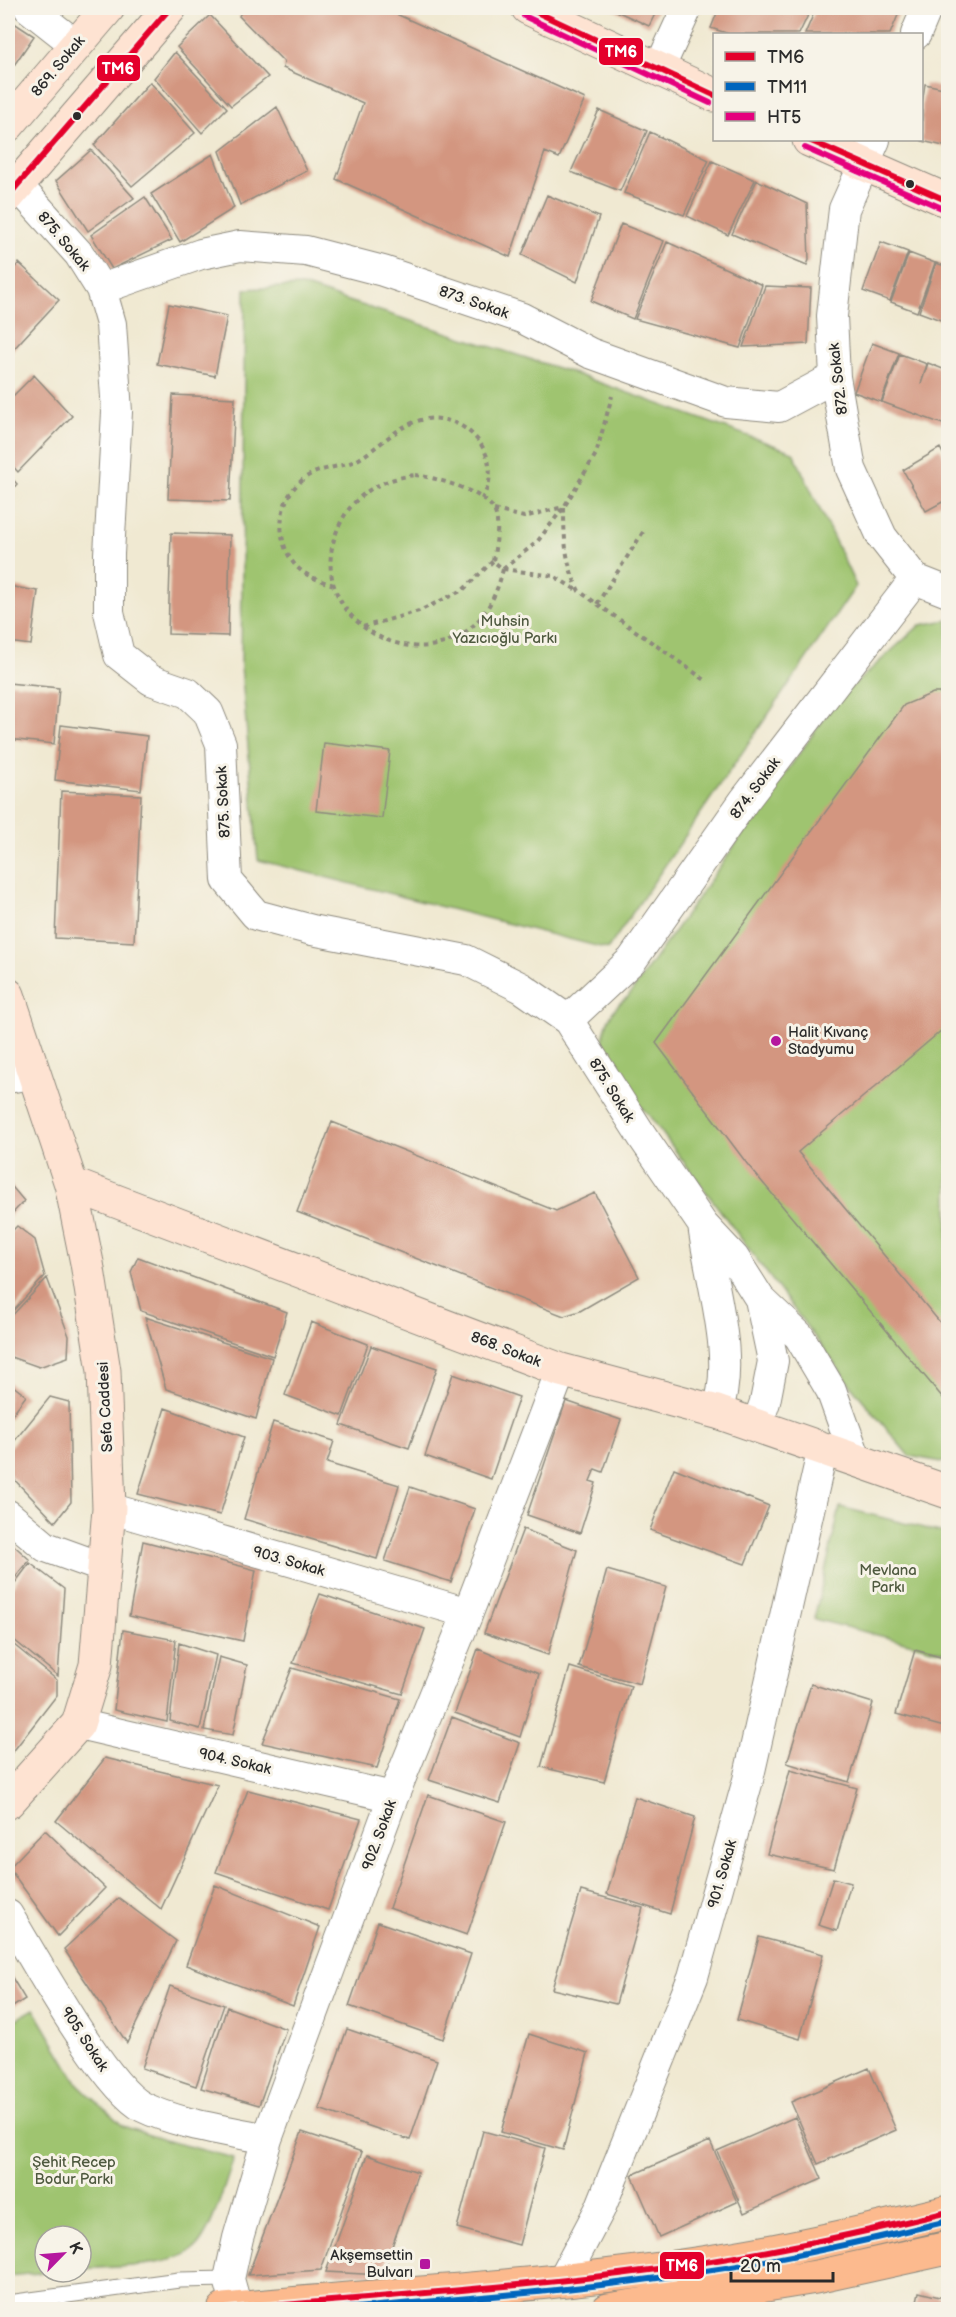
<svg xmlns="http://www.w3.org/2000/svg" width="956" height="2317" font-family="'Balsamiq Sans',sans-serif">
	<rect width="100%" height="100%" fill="#f7f3e8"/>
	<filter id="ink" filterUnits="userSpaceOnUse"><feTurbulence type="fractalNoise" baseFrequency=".0167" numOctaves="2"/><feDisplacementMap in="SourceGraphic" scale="12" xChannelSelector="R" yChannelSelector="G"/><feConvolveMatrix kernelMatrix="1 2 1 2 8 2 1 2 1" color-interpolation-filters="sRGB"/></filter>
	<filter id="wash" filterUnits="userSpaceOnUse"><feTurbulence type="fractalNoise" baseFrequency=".008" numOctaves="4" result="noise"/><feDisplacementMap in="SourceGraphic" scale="24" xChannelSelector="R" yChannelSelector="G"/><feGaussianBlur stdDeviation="1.35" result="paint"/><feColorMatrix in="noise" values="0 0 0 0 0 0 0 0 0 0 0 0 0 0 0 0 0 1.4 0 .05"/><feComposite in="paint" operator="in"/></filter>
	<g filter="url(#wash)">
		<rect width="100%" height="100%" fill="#f0e9d2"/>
		<path fill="#9fc46f" stroke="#65784d" stroke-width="1.5" d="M302,286L570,372L793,452L856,586L608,949L258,860L241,666L245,289Z
			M948,620V1463L909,1456L852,1387L648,1114C636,1102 616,1088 608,1073C596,1049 604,1012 628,997L837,700L920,625Z
			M840,1507L948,1534V1653L814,1619Z
			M34,2009L78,2084L123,2126L164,2140L234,2158C226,2180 211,2237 193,2250C168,2268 113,2266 81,2269V2236H45V2272H50L8,2276V2024Z"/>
		<g id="blocks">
			<path fill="#d39680" d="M243,8H383L585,99L559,158L545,152L510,257L336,179L363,103L283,68L284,62L239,16Z
				M610,8H658L649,26Z
				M719,8H802L810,11L799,34H729L711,28Z
				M816,8H901L890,34H805Z
				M210,15L268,77L231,106L177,47Z
				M8,19L34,36L8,74Z
				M175,52L227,108L202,133L154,78Z
				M150,82L195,133L132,186L94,145Z
				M925,84L948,89V147L922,141V103Z
				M277,107L307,171L240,205L220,151Z
				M599,110L647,131L620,191L571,172Z
				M650,132L709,160L684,215L624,193Z
				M91,150L134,198L88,231L56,181Z
				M213,154L234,208L180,242L151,194Z
				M712,161L755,180L728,235L687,216Z
				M757,180L807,204L809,260L807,265L732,234Z
				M547,195L599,217L577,282L522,255Z
				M145,197L172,240L112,269L91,235Z
				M621,224L664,241L633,319L591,301Z
				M667,242L762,285L740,348L635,319Z
				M881,242L908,252L890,301L863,291Z
				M909,253L935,263L917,312L891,302Z
				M19,263L59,300L8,355V275Z
				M936,263L948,267V314L946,322L919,312Z
				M765,286L811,288L808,344L743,347Z
				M169,304L227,316L215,376L157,364Z
				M872,343L899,353L881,402L854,392Z
				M900,354L927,364L921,384L928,363L948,371V426L882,402Z
				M34,375L72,416L18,472L8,461V401Z
				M173,395L235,398L230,501L168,499Z
				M940,448L948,463V499L926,511L903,470Z
				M8,474L17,484L8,494Z
				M171,533L230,535L228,636L168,634Z
				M8,586L38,591L31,645L8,642Z
				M8,683L59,688L54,744L8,739Z
				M933,693H948V1025L798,1152L948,1332V1404L748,1165L656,1043L904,705Z
				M61,725L147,736L141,790L55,780Z
				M324,743L390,751L382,818L316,811Z
				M61,791L141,795L134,942L55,938Z
				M332,1122L556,1211L595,1193L639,1277L580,1311L564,1316L297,1212Z
				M8,1182L24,1201L8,1218Z
				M17,1226L35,1240L45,1276L8,1316V1235Z
				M138,1257L287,1312L273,1356L141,1311L131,1272Z
				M47,1278L69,1336L68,1357L39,1367L8,1356V1320Z
				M145,1317L272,1358L256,1419L166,1389Z
				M311,1322L368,1344L342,1416L285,1395Z
				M371,1346L437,1368L409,1448L341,1425Z
				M453,1374L519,1397L491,1479L425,1456Z
				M8,1382L26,1396L8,1420Z
				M50,1397L69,1402L71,1502L55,1522L8,1473V1449Z
				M566,1401L621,1420L603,1472L595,1469L590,1481L596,1483L580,1533L527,1515Z
				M165,1408L244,1437L220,1515L138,1494Z
				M273,1422L334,1441L327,1463L399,1485L377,1559L244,1519Z
				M674,1468L769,1506L745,1564L650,1530Z
				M410,1487L475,1509L451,1582L385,1561Z
				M523,1529L577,1550L548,1655L484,1633Z
				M8,1540L30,1560L8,1586Z
				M143,1541L256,1570L243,1641L129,1616Z
				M30,1563L64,1589L58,1676L8,1635V1592Z
				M607,1570L666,1587L640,1684L579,1667Z
				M320,1594L425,1629L402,1694L293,1663Z
				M123,1630L176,1640L167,1722L114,1710Z
				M8,1640L57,1680V1695L8,1758Z
				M179,1643L216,1655L200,1729L170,1721Z
				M478,1649L539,1674L520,1737L455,1713Z
				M915,1650L948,1659V1728L896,1714Z
				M219,1657L247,1665L233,1735L204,1730Z
				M570,1667L631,1686L604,1782L541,1767Z
				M292,1668L400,1699L377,1768L262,1743Z
				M811,1684L873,1703L849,1782L787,1763Z
				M452,1717L520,1743L500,1803L429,1780Z
				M105,1758L218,1785L161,1909L56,1821Z
				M790,1770L857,1788L834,1869L767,1854Z
				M248,1790L361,1819L328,1910L216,1872Z
				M428,1795L506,1822L467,1935L389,1908Z
				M635,1797L695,1817L670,1914L607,1894Z
				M45,1830L105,1888L58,1936L9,1868Z
				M833,1878L851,1883L837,1931L818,1925Z
				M215,1885L320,1927L293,2006L186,1965Z
				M581,1891L643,1908L616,2004L552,1989Z
				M119,1898L176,1941L127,2043L64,1949Z
				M378,1922L471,1954L443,2039L349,2006Z
				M759,1937L823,1954L800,2039L737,2020Z
				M8,1971L25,1999L8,2010Z
				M170,1986L224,2005L196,2086L142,2068Z
				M227,2007L286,2029L259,2105L201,2088Z
				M347,2029L437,2060L410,2140L319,2109Z
				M529,2034L588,2053L563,2150L501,2132Z
				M869,2068L896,2130L818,2164L791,2102Z
				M795,2117L822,2179L744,2213L717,2151Z
				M483,2131L545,2148L519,2245L457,2228Z
				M302,2132L362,2152L321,2270L248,2275Z
				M710,2141L737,2202L659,2237L632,2175Z
				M367,2155L418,2172L382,2275L326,2272Z
				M919,2292L948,2299L946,2310H915Z"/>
		</g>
	</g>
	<g filter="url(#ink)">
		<use href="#blocks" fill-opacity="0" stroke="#8e8a7e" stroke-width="1.5"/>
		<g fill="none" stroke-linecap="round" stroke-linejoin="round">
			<g stroke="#8e8a7e" stroke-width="17">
				<path id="lane" d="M8,2303L179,2280L229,2279"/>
			</g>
			<g stroke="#8e8a7e" stroke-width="32">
				<path id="street" d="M29,8L76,45
					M916,34L927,8
					M659,69L687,8
					M875,140L844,209L832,316L835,377L851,469L882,537L915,579
					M17,185L79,254L101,289L111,324L117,412L109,554V612L119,655L151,680L188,693L208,712L221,744L227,880L256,915L312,930L466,960L522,988L568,1020L642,1136L703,1225L734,1258L760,1299L773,1361L765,1402L757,1425
					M101,289L201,254L240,246L306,251L383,271L522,318L590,353L726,402L779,407L835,377
					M568,1020L632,960L744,801L915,579L948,592
					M8,1078L35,1073
					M703,1225C710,1282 737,1357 717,1412
					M760,1299L799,1336L831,1390L856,1459
					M109,1508L468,1613
					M8,1515L46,1547L104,1568
					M78,1724L393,1797
					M8,1915C33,1956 105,2088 143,2107C180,2125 227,2130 267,2139
					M562,2281L600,2209L693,1977L748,1780L823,1448
					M237,2308L229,2279L238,2238L267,2139L393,1797L468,1613L561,1370"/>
			</g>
			<g stroke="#8e8a7e" stroke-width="35">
				<path id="secondary" d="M528,8L714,95
					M8,125L108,8
					M809,140L948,201
					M8,196L170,8
					M8,995L71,1184L87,1263L104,1371L109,1508L96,1665L78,1724L8,1802
					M71,1184L561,1370L717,1412L948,1492"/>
			</g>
			<g stroke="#8e8a7e" stroke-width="35">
				<path id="primary" d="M224,2310C385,2294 548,2287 708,2262C789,2250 869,2231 948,2212
					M608,2310L816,2277L948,2248"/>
			</g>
			<path stroke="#8e8a7e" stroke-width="4" stroke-dasharray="4.5 4.5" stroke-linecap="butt" d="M415,475C434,477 484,491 494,510C501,524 495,547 493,561L503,569C470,713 285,632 341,522C356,492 383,479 415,475Z
				M564,508C564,538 565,563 579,591L705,680
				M494,510L524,517L563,507
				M503,569L537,542L564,507L596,454L612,396
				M503,569L554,576L578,591
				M334,585C321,581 307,577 297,567C275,544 276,502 301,481C318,466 340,469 359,459C377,448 393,431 412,423C451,406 496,440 489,482C488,488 484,494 482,499
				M597,604L645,529
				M363,627L419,611L463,590L493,561"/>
			<use href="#lane" stroke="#fff" stroke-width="15"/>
			<use href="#street" stroke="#fff" stroke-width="30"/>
			<use href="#secondary" stroke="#fee3d2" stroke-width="33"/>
			<use href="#primary" stroke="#fcba8e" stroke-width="33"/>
			<g stroke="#f7f3e8" stroke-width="10">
				<path id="bus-1" d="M528,8L714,95
					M809,140L948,201
					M8,196L170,8
					M229,2310C369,2296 510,2289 650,2270C750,2257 849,2236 948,2212"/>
			</g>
			<g stroke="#f7f3e8" stroke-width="10">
				<path id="bus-2" d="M331,2310C458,2299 586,2290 712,2270C792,2258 870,2240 948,2221"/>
			</g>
			<g stroke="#f7f3e8" stroke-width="10">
				<path id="bus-3" d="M524,16L710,103
					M805,148L944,209"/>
			</g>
			<use href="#bus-1" stroke="#e4002b" stroke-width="6"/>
			<use href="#bus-2" stroke="#0065bd" stroke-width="6"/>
			<use href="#bus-3" stroke="#e5007d" stroke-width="6"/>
		</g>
	</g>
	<g fill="#2b2b2b" stroke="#f7f3e8" stroke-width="2">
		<circle cx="77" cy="116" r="5"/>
		<circle cx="910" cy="184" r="5"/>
	</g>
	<g fill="#b5179e" stroke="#f7f3e8" stroke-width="2">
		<circle cx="776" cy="1041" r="6"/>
		<rect x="419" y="2258" width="12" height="12" rx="3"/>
	</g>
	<g text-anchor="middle" stroke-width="6" stroke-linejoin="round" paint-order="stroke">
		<g font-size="15" fill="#2b2b2b" stroke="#f7f3e8">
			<text transform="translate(58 66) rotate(-50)" y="5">869. Sokak</text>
			<text transform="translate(64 241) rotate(50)" y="5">875. Sokak</text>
			<text transform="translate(474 302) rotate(19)" y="5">873. Sokak</text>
			<text transform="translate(838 379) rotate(-97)" y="5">872. Sokak</text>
			<text transform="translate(755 788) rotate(-53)" y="5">874. Sokak</text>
			<text transform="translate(223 802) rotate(-93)" y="5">875. Sokak</text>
			<text transform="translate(612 1090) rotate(58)" y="5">875. Sokak</text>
			<text transform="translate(506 1349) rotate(21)" y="5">868. Sokak</text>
			<text transform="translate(105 1407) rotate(-93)" y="5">Sefa Caddesi</text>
			<text transform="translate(289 1561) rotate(16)" y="5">903. Sokak</text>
			<text transform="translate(235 1761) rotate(13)" y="5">904. Sokak</text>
			<text transform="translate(379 1835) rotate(-70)" y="5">902. Sokak</text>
			<text transform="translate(722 1874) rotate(-74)" y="5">901. Sokak</text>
			<text transform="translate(85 2039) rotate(57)" y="5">905. Sokak</text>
		</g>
		<g font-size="15" fill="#4e593f" stroke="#f7f3e8">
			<text x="505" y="626">Muhsin<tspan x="505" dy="17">Yazıcıoğlu Parkı</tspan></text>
			<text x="888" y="1575">Mevlana<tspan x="888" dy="17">Parkı</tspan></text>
			<text x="74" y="2167">Şehit Recep<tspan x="74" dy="17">Bodur Parkı</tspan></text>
		</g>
		<g font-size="15" fill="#2b2b2b" stroke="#f7f3e8" text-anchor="start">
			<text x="788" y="1037">Halit Kıvanç<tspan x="788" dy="17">Stadyumu</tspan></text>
			<text x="413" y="2260" text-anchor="end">Akşemsettin<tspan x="413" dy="17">Bulvarı</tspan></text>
		</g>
	</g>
	<g stroke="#f7f3e8" stroke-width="2">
		<rect x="598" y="37" width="46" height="29" rx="6" fill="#e4002b"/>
		<rect x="96" y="54" width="45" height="28" rx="6" fill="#e4002b"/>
		<rect x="659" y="2251" width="46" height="29" rx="6" fill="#e4002b"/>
	</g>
	<g font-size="16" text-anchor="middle" font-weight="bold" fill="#fff">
		<text x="621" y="57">TM6</text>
		<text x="118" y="74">TM6</text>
		<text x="682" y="2271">TM6</text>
	</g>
	<rect width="956" height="2317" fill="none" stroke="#f7f3e8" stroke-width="30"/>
	<rect x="713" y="33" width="210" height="108" fill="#f7f3e8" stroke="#a5a39c" stroke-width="1.5"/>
	<rect x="725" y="52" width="30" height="9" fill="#e4002b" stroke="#a5a39c" stroke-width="1.5"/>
	<text x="767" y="63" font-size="18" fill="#2b2b2b">TM6</text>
	<rect x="725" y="82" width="30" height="9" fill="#0065bd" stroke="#a5a39c" stroke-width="1.5"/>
	<text x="767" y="93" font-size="18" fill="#2b2b2b">TM11</text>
	<rect x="725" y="112" width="30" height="9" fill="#e5007d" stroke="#a5a39c" stroke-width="1.5"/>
	<text x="767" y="123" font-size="18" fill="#2b2b2b">HT5</text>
	<g transform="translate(63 2254) rotate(65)"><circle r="28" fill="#f7f3e8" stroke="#a5a39c" stroke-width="1.5"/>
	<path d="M0-4.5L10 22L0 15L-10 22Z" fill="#b5179e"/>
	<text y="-9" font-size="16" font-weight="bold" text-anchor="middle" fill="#2b2b2b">K</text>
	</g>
	<path d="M731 2272v9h102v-9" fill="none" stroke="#2b2b2b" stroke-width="3"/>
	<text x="740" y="2272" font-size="18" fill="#2b2b2b" stroke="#f7f3e8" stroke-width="4.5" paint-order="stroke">20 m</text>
</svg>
